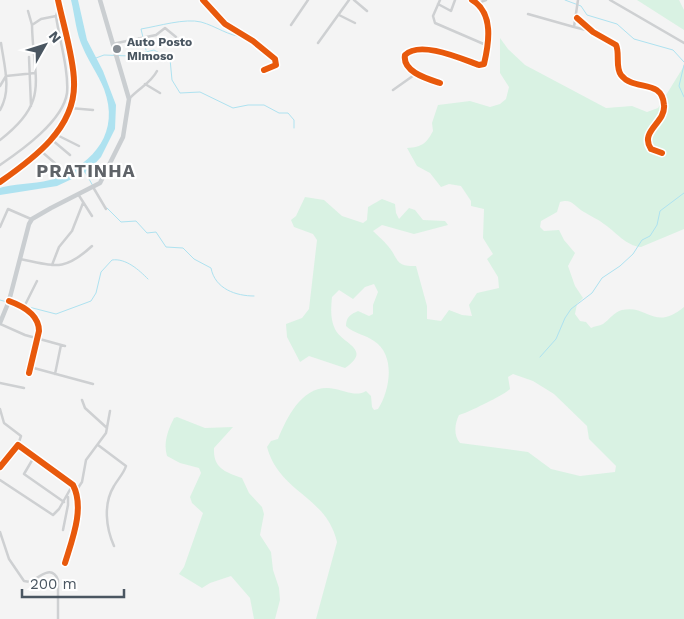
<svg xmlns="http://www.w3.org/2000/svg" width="684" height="619" font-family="'Work Sans',sans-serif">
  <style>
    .green { fill: #d9f2e3; fill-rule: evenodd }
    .water { fill: #aee2f0 }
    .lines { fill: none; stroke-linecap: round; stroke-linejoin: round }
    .stream { stroke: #aee2f0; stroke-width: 1 }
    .minor { stroke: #ced0d2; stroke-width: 2.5 }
    .primary { stroke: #caced1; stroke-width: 4.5 }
    .cycleway-casing { stroke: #fff; stroke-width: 9 }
    .cycleway { stroke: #e8590c; stroke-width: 6 }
    .poi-dot { fill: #868d94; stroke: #fff; stroke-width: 2 }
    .labels { text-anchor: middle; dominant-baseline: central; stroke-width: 4.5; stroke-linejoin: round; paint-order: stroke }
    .poi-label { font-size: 12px; font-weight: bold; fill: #4a5661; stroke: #fff; text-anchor: start }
    .district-label { font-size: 18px; font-weight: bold; letter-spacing: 1px; fill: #5f6368; stroke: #fff }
  </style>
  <rect width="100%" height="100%" fill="#f4f4f4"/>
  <!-- green -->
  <path class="green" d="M637 0H679L684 10V30Z
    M500 38 508 49 525 65 606 108 632 106 647 112 658 108 684 66V229L641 247C626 246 616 232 604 224 598 219 590 216 584 212 574 206 572 198 560 202L557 212 541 221 540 227 544 231 559 230 564 240 575 253 568 266 575 286 583 298 577 304 575 314 580 321 586 322 591 328C595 326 599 326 603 324 609 320 614 312 622 310 648 304 654 332 684 307V619H316L337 542C326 495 280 494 267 447L271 441 278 439C288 415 304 382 335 389 345 391 357 397 366 391L371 396 372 407 374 410 378 409C390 391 396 355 374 341 366 335 353 333 346 326 346 317 351 314 358 311L369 316 373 314V305L378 292 374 284 365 287 353 299 339 290 332 297C331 307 330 319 335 329 342 344 373 349 345 368L309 356 300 362 287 337 286 324 302 318 309 309 317 240 313 234 294 227 291 220 296 216 305 197 324 200 342 216 363 223 367 220 368 207 382 199 395 204 396 213 399 219 409 208 415 210 423 220 445 221 448 225 414 234 382 225 373 231C378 236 384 241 388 246 399 259 395 267 416 266L427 306V319L441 321 449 310 462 315 472 316 469 305 477 293 499 288 498 277 487 259 493 254 483 238 484 209 471 206V201L461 186 449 184 441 187 430 173 417 166 407 148C422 147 426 144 433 131L432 123 438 105 470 101 490 107 500 104 506 99 509 87 500 73ZM513 374 533 381 554 394 587 426 589 439 616 466 615 472 580 476 551 469 528 452 460 443C453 435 455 423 459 415 465 414 506 394 510 389L508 377Z
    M177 417 205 428 233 427 214 448C213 469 226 472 242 478L249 493 262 507 264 514 260 535 271 552 273 570 279 588 280 600 275 619H254L250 598 231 576 210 583 202 588 179 574 184 567 203 513 192 503 190 497 201 473 199 468 180 463 167 456C163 443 168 430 174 418Z"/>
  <!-- water -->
  <path class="water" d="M71 0H78L87 40 103 71 116 105 115 129 101 157 89 170 74 178 57 186 0 195V188L3 187C20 183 40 184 56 178 95 162 120 132 104 89 98 74 89 62 83 48 76 33 75 16 71 0Z"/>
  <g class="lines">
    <!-- stream -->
    <path class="stream" d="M565 0 581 6 587 15 617 24 634 39 673 50 684 62
      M146 50 141 29C159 26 185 18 201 22 216 26 228 36 244 37
      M96 58 104 55 130 56 154 50 170 59 172 80 180 93 200 92 233 108 248 105H264L279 113H288L294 120V128
      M684 65 679 86 684 97
      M85 172 93 186
      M107 208 121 222 136 221 147 233 156 232 166 247 183 248 194 259 211 268C215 289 236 296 254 296
      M0 300 7 302
      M21 305 56 314 91 301 96 293 101 272 112 260C126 258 139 270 148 279
      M540 357 556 339 565 318 571 309 592 293 602 278 620 266 633 254 642 240 650 236 657 225 660 211 684 193"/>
    <!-- minor -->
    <path class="minor" d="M203 0 225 24 253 41 275 59 276 65 264 70
      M354 0 367 11
      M440 0 433 16 435 23 486 45
      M610 0 684 43
      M478 3 486 0
      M438 4 451 11 455 0
      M28 11 32 25
      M528 14 574 27 578 0
      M339 15 355 23
      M577 18 593 32 616 45C620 53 615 67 621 75 634 92 662 78 664 105 666 123 639 131 651 149L662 153
      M291 25 308 0
      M574 27 590 31
      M318 43 349 0
      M112 44 156 35 165 28 176 37
      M29 57 31 106
      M440 83C428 79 402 72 405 55 420 40 462 59 479 65L484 64C489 43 494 13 472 0
      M145 84 160 93
      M0 86 6 76 35 73
      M393 90 417 73
      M130 98C139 88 151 83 157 71
      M70 108 93 110
      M0 110C12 90 4 65 1 43
      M55 134 79 146
      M51 139 70 155
      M0 140C51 101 33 80 32 25L41 19 56 16
      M41 151 57 165
      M0 165C22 150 63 121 67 93 69 71 59 38 56 16L59 7
      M0 182C33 159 76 128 74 82 74 59 63 24 58 0
      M93 187 106 209
      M78 194 92 216
      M0 227 8 209 31 219
      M20 259C55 266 64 272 92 246
      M52 265 59 247 72 231 83 203
      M9 301C23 306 39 315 39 331L29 373
      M24 307 37 281
      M0 324 25 335 65 346
      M30 367 93 384
      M55 374 61 345
      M0 383 24 388
      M82 400 85 408 107 428
      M0 409 4 423 21 436 18 445
      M98 445 126 466C124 473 118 479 114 486 103 504 106 528 114 546
      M34 457 24 474 64 502
      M0 467 18 445 73 485C85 508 72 540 65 563
      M0 480 53 515 59 509 72 486
      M76 491 82 482 86 460 106 433 110 411
      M63 530 68 505V497
      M0 532 9 559 24 581 30 582C39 577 52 564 58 580V619"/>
    <!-- primary -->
    <path class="primary" d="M0 323 9 301 29 224 32 219 51 208 100 183 123 137 129 99 100 0"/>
    <defs>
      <path id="cycleway" d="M203 0 225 24 253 41 275 59 276 65 264 70
        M577 18 593 32 616 45C620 53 615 67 621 75 634 92 662 78 664 105 666 123 639 131 651 149L662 153
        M440 83C428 79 402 72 405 55 420 40 462 59 479 65L484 64C489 43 494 13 472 0
        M0 182C33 159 76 128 74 82 74 59 63 24 58 0
        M9 301C23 306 39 315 39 331L29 373
        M0 467 18 445 73 485C85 508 72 540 65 563"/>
    </defs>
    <!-- cycleway casing -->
    <use href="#cycleway" class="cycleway-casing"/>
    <!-- cycleway -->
    <use href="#cycleway" class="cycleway"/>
  </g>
  <!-- markers -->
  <circle class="poi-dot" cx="117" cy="49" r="5"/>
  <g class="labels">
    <!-- poi labels -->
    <g class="poi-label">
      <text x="127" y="42">Auto Posto<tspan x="127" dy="14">Mimoso</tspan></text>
    </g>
    <!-- district labels -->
    <g class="district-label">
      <text x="86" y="170">PRATINHA</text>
    </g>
  </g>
  <!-- north arrow -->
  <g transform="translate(45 45) rotate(51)" stroke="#ffffff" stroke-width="4" paint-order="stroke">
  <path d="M0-4L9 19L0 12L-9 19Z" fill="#4a5661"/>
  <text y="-8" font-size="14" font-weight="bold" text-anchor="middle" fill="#4a5661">N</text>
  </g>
  <!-- scale -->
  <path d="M22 589v8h102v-8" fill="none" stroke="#4a5661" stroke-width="2.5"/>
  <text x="30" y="589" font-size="15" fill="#4a5661" stroke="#ffffff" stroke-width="4" paint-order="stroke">200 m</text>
</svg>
